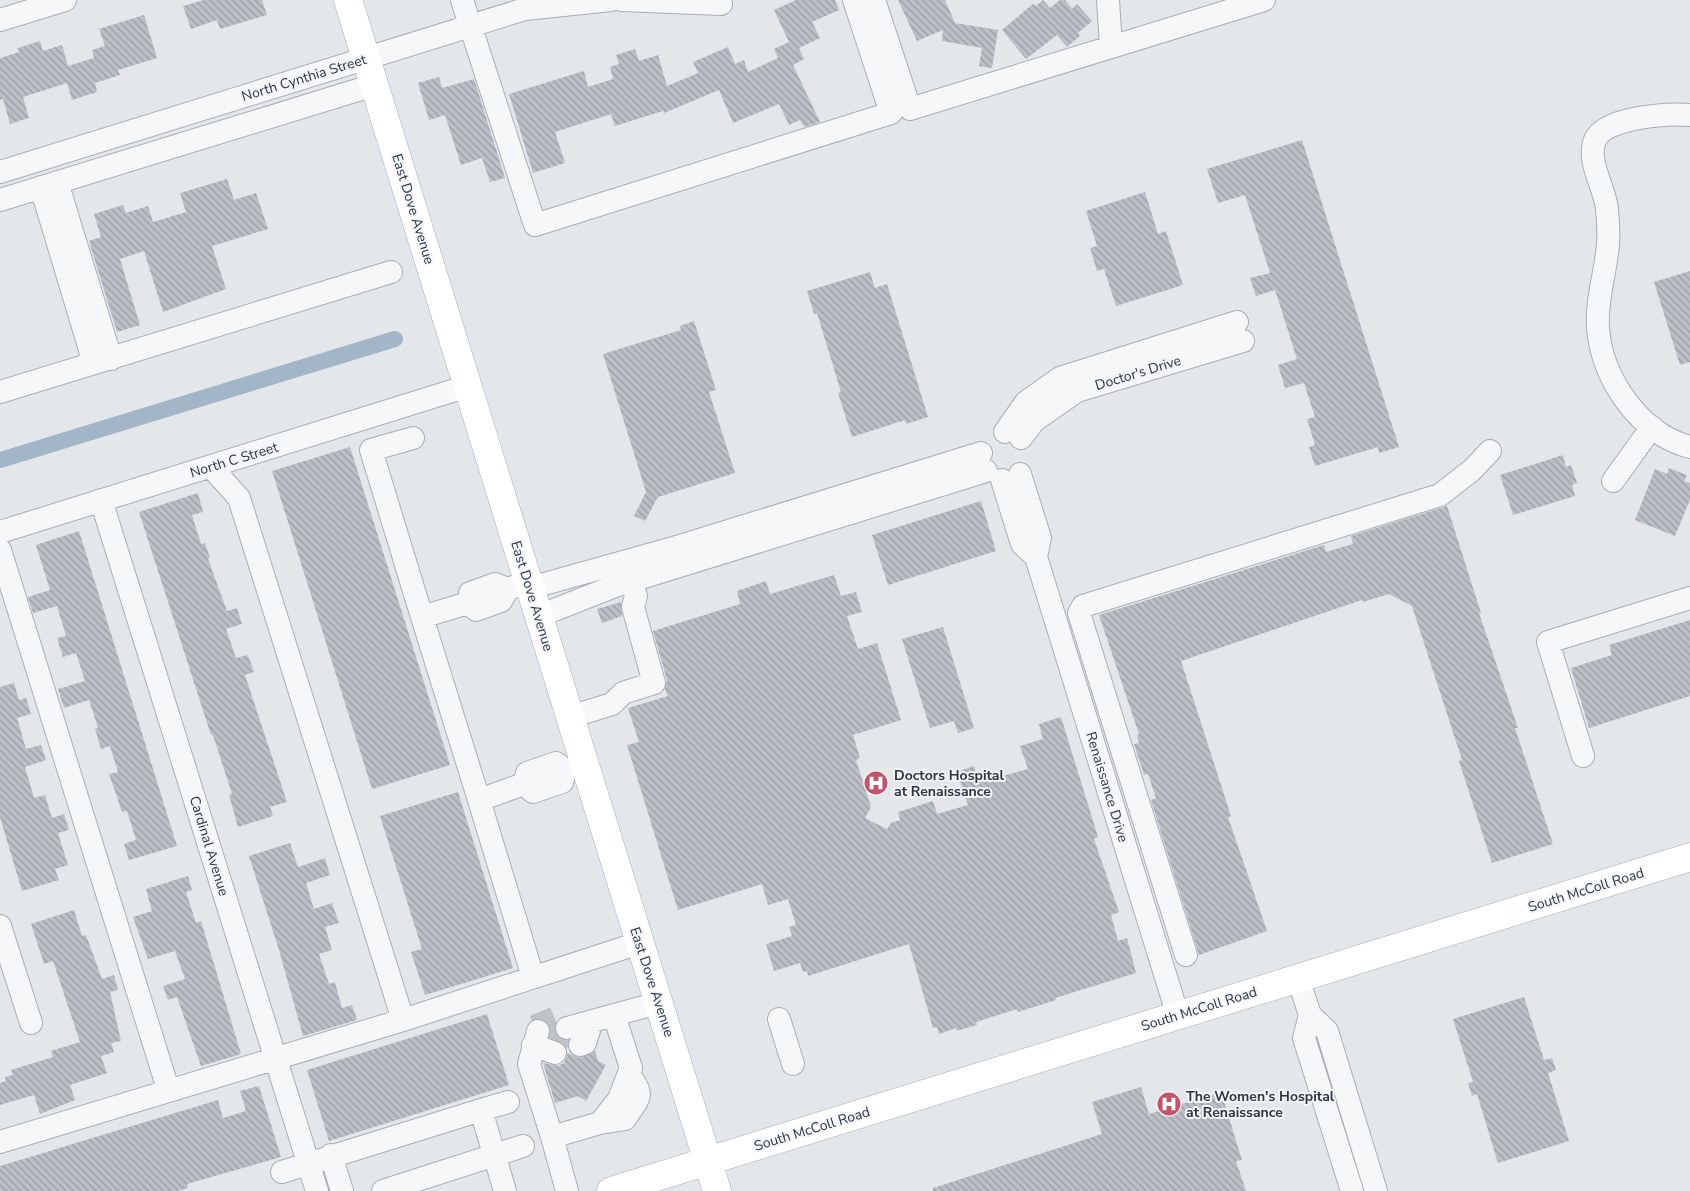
<svg xmlns="http://www.w3.org/2000/svg" width="1690" height="1191" font-family="'Nunito Sans',sans-serif">
  <style>
    .lines { fill: none; stroke-linecap: round; stroke-linejoin: round }
    .canal { stroke: #a2b6c7; stroke-width: 16 }
    .building { fill: url(#building-back-hatch) }
    .minor-tunnel { stroke: #bfc3c8; stroke-width: 22; stroke-dasharray: 22 11; stroke-linecap: butt }
    .minor-casing { stroke: #a9aeb4; stroke-width: 24 }
    .major-casing { stroke: #a4acb5; stroke-width: 29 }
    .minor { stroke: #f6f7f9; stroke-width: 22 }
    .major { stroke: #fff; stroke-width: 28 }
    .labels { text-anchor: middle; dominant-baseline: central; stroke-width: 4; stroke-linejoin: round; paint-order: stroke }
    .street-label { font-size: 14px; fill: #2d3541; stroke: #f3f5f8 }
    .poi-label { font-size: 14px; font-weight: bold; fill: #2d3541; stroke: #f3f5f8; text-anchor: start }
  </style>
  <defs>
    <pattern id="building-back-hatch" width="6" height="6" patternUnits="userSpaceOnUse" patternTransform="scale(1.25)"><rect width="6" height="6" fill="#bbc0c7"/><path d="M-1 5l2 2M0 0l6 6M5-1l2 2" fill="none" stroke="#989da3"/></pattern>
  </defs>
  <rect width="100%" height="100%" fill="#e3e7ea"/>
  <g class="lines">
    <!-- canal -->
    <path class="canal" d="M0 460 395 339"/>
  </g>
  <!-- building -->
  <path class="building" d="M204 0H262L267 15 220 29 217 20 191 29 183 6Z
    M796 0H835L839 10 812 22 820 38 799 48 804 59 793 65 820 122 804 127 800 120 789 125 779 104 733 123 719 90 664 113 663 111 615 126 611 114 555 132 565 163 533 173 509 94 584 71 588 87 613 79 610 67 619 64 616 55 635 49 639 61 658 55 667 86 698 73 693 62 728 47 735 64 744 60 748 72 778 58 774 49 789 42 774 10Z
    M898 0H945L955 23 998 30 992 68 979 66 982 48 942 41 943 30 917 41Z
    M1043 0 1050 8 1060 0H1065L1072 9 1077 4 1092 21 1078 33 1080 36 1067 47 1057 35 1026 59 1002 30 1033 4 1036 6Z
    M144 15 157 58 118 70 120 75 95 83 97 92 72 100 67 83 23 97 29 118 10 124 3 99 0 100V58L19 52 18 48 40 41 43 51 62 45 68 66 94 58 92 50 105 46 99 29Z
    M439 77 442 88 474 79 505 178 490 182 482 158 461 165 445 115 429 120 418 83Z
    M1302 140 1399 447 1379 453 1378 447 1315 466 1309 447 1315 445 1307 419 1315 417 1304 383 1285 388 1278 365 1297 359 1275 290 1256 296 1250 278 1270 273 1245 195 1218 203 1207 169Z
    M227 179 234 200 256 193 268 229 212 246 226 289 163 312 144 251 120 259 140 325 117 332 89 241 101 237 94 214 123 205 126 213 148 206 153 222 186 212 180 193Z
    M1145 192 1158 234 1166 231 1183 285 1116 306 1104 269 1097 271 1090 248 1097 246 1086 211Z
    M1690 271V362L1680 365 1654 282Z
    M870 272 875 288 887 284 928 417 906 424 905 420 852 437 838 393 841 392 817 313 814 314 807 291Z
    M694 321 716 390 709 392 735 473 658 497 645 521 634 516 646 492 603 354 681 330 680 326Z
    M350 447 450 765 372 789 272 471Z
    M1563 455 1566 467 1571 465 1577 483 1572 485 1575 496 1513 515 1500 475Z
    M1669 468 1687 475 1684 481 1690 483V500L1675 536 1635 520 1655 469 1667 474Z
    M198 493 203 512 192 515 201 544 205 543 210 558 208 559 227 611 237 608 242 624 226 629 236 658 248 655 254 672 245 675 287 802 270 807 273 816 238 827 229 795 232 794 213 735H211L139 512Z
    M981 501 996 551 888 585 872 535Z
    M1447 506 1481 613H1479L1518 728H1515L1553 844 1492 863 1459 761 1462 760 1412 606 1389 594 1363 602 1362 600 1181 661 1231 816 1228 817 1267 931 1199 955 1151 800 1156 798 1148 774 1144 775 1134 744 1139 743 1137 735 1139 734 1099 615 1324 545 1326 552 1353 544 1351 536Z
    M79 531 177 846 129 860 124 844 136 840 127 811 122 812 109 774 118 772 110 746 101 749 95 729 98 728 89 700 64 708 58 689 85 681 76 653 63 657 57 638 66 636 57 606 33 613 28 597 50 590 36 545Z
    M834 575 841 596 856 592 862 612 847 616 858 649 877 643 901 720 853 735 860 758 856 760 871 807 865 818 887 829 891 823 900 820 898 812 933 801 937 814 968 805 957 772 974 766 979 782 1028 769 1020 746 1043 739 1039 724 1061 717 1098 837 1094 839 1119 912 1111 915 1118 941 1127 938 1136 973 1055 998 1056 1000 1018 1012 1017 1009 976 1022 977 1025 957 1031 956 1028 939 1034 937 1027 933 1028 909 944 808 976 807 971 803 972 800 963 774 971 766 944 792 936 789 927 796 925 788 899 768 905 762 884 678 910 627 745 639 742 628 708 668 696 665 689 667 680 653 631 740 604 737 591 766 581 770 594Z
    M621 602 622 616 602 623 597 609Z
    M1690 620V696L1589 728 1571 668 1612 655 1609 645Z
    M943 627 974 728 958 733 954 721 930 728 902 639Z
    M14 683 19 700 26 698 31 714 17 718 26 749 41 745 46 760 25 767 34 798 45 795 52 818 64 814 69 830 58 833 68 865 55 869 59 880 22 891 0 817V687Z
    M458 792 513 968 425 995 411 952 422 949 380 816Z
    M290 843 298 867 325 858 330 875 306 883 314 909 332 903 339 923 325 927 332 950 319 954 329 984 335 982 342 1008 352 1005 357 1020 303 1036 279 950 249 856Z
    M188 876 192 890 186 892 196 923 201 921 241 1054 201 1066 177 997 168 1000 163 986 185 979 175 951 148 959 133 917 152 911 146 889Z
    M74 910 82 936 86 935 102 979 114 975 118 990 110 992 121 1041 111 1043 114 1052 101 1056 107 1073 70 1085 75 1100 40 1114 34 1095 0 1105V1083L6 1081 5 1077 13 1075 11 1070 53 1057 51 1051 80 1042 53 961 44 964 31 924Z
    M1524 997 1544 1060 1552 1058 1556 1070 1548 1073 1569 1141 1498 1163 1477 1094 1472 1096 1468 1083 1473 1082 1453 1019Z
    M487 1014 509 1085 329 1141 307 1070Z
    M595 1051 598 1061 606 1065 586 1101 578 1096 555 1103 543 1063 558 1066 564 1063 568 1053 579 1058Z
    M259 1086 281 1157 187 1184 188 1188 178 1191H0V1166L218 1100 223 1118 246 1111 240 1091Z
    M1141 1087 1149 1114 1221 1092 1242 1160 1236 1161 1246 1191H933V1188L1102 1134 1092 1102Z"/>
  <g class="lines">
    <!-- minor-tunnel -->
    <path class="minor-tunnel" d="M534 1026 559 1016
      M548 1043 572 1034"/>
    <defs>
      <path id="minor" d="M462 0 535 225 891 113 854 0
        M622 0 721 4
        M874 0 910 109 1264 0
        M1108 0 1111 47
        M0 20 65 0
        M1690 115C1668 113 1605 117 1595 140 1586 162 1606 189 1607 210 1608 221 1609 233 1608 244 1606 272 1596 299 1598 327 1601 378 1640 434 1690 447
        M0 172 525 9 611 0
        M57 182 111 359
        M41 187 94 363
        M0 200 374 85
        M0 392 391 272
        M1005 432 1026 402 1060 378 1237 322
        M413 438 371 450 422 617 468 603
        M1021 438 1034 421 1077 391 1243 341
        M211 467 239 498 403 1020
        M1002 480 1022 544 1036 557 1040 538 1020 474
        M1613 481 1652 427
        M101 500 317 1191
        M0 532 468 386
        M0 550 168 1089
        M1036 557 1178 1016
        M530 588 680 546 981 453
        M468 603 470 593 495 584 508 589 528 582
        M468 603 476 610 501 601 508 589
        M539 616 615 586 986 471
        M422 617 479 800 524 784
        M570 717 612 704 623 693 654 683 633 607 636 596 627 567
        M1583 756 1548 642 1690 598
        M524 784 533 792 562 782 565 770
        M524 784 527 773 556 763 565 770
        M479 800 533 977
        M0 926 31 1023
        M1186 955 1079 613 1083 606 1440 495 1472 470 1490 451
        M1298 978 1310 1015
        M779 1019 793 1064
        M567 1028 614 1015
        M538 1031 529 1064 552 1137
        M533 1045 555 1053
        M580 1045 585 1043 592 1021
        M481 1110 508 1102
        M600 1123 625 1119C638 1098 646 1097 630 1076
        M0 1142 403 1020 639 943
        M331 1155 342 1191
        M282 1172 481 1110 505 1191
        M383 1191 523 1146
        M567 1191 552 1137 600 1123 619 1099 631 1068 614 1015 658 1003
        M1352 1191 1304 1038 1310 1015 1327 1031 1376 1191"/>
      <path id="major" d="M348 0 717 1191
        M611 1191 1690 857"/>
    </defs>
    <!-- minor casing -->
    <use href="#minor" class="minor-casing"/>
    <!-- major casing -->
    <use href="#major" class="major-casing"/>
    <!-- minor -->
    <use href="#minor" class="minor"/>
    <!-- major -->
    <use href="#major" class="major"/>
  </g>
  <!-- icons -->
  <defs>
    <symbol id="hospital-disc" viewBox="-11 -11 22 22"><circle r="9.5" fill="#c3546c" stroke="#f3f5f8"/><path d="M-5-5h3v3.5h4V-5h3V5h-3V1.5h-4V5h-3Z" fill="#fff"/></symbol>
  </defs>
  <g fill-rule="evenodd">
    <use href="#hospital-disc" x="862" y="769" width="28" height="28"/>
    <use href="#hospital-disc" x="1155" y="1090" width="28" height="28"/>
  </g>
  <g class="labels">
    <!-- street labels -->
    <g class="street-label">
      <text transform="translate(304 78) rotate(-17)">North Cynthia Street</text>
      <text transform="translate(413 209) rotate(73)">East Dove Avenue</text>
      <text transform="translate(1138 373) rotate(-17)">Doctor's Drive</text>
      <text transform="translate(234 460) rotate(-17)">North C Street</text>
      <text transform="translate(532 596) rotate(73)">East Dove Avenue</text>
      <text transform="translate(1107 787) rotate(73)">Renaissance Drive</text>
      <text transform="translate(209 846) rotate(73)">Cardinal Avenue</text>
      <text transform="translate(1586 890) rotate(-17)">South McColl Road</text>
      <text transform="translate(652 982) rotate(72)">East Dove Avenue</text>
      <text transform="translate(1199 1009) rotate(-17)">South McColl Road</text>
      <text transform="translate(812 1129) rotate(-17)">South McColl Road</text>
    </g>
    <!-- poi labels -->
    <g class="poi-label">
      <text x="894" y="775">Doctors Hospital<tspan x="894" dy="16">at Renaissance</tspan></text>
      <text x="1186" y="1096">The Women's Hospital<tspan x="1186" dy="16">at Renaissance</tspan></text>
    </g>
  </g>
</svg>
